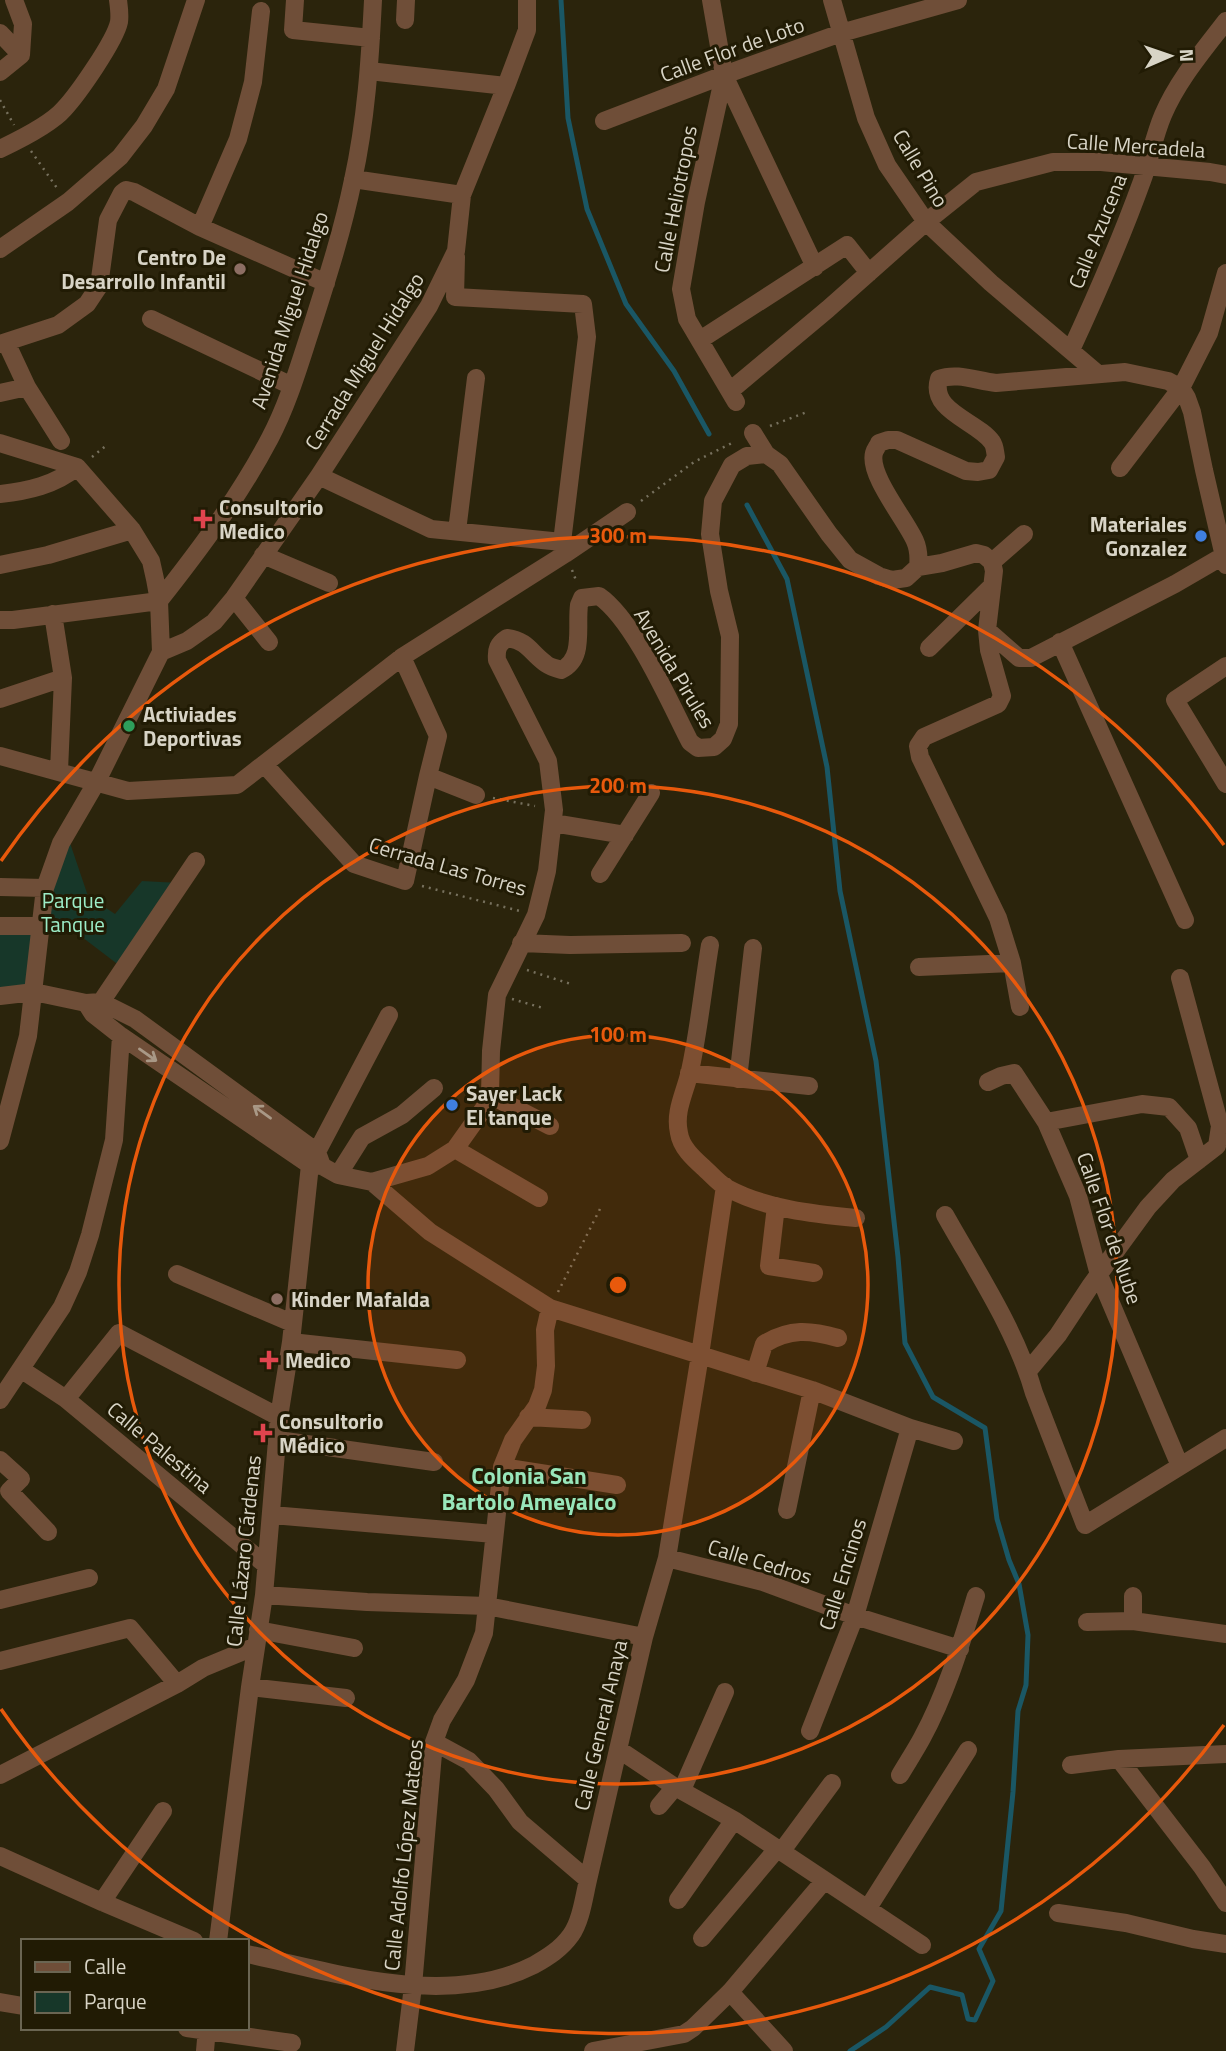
<svg xmlns="http://www.w3.org/2000/svg" width="1226" height="2051" font-family="'Titillium Web',sans-serif">
  <style>
    .green { fill: #173729 }
    .lines { fill: none; stroke-linecap: round; stroke-linejoin: round }
    .stream { stroke: #1a5765; stroke-width: 5 }
    .path { stroke: #77715e; stroke-width: 2.5; stroke-dasharray: 2 5; stroke-linecap: butt }
    .minor { stroke: #6f4e38; stroke-width: 18 }
    .oneway { stroke: #a99886 }
    .ring { fill: none; stroke: #e8590c; stroke-width: 3.5 }
    .education-dot { fill: #8d6e63; stroke: #211b04; stroke-width: 2.5 }
    .health-dot { fill: #e0444e; stroke: #211b04; stroke-width: 2.5 }
    .shop-dot { fill: #3f7fe0; stroke: #211b04; stroke-width: 2.5 }
    .leisure-dot { fill: #2e9e5b; stroke: #211b04; stroke-width: 2.5 }
    .labels { text-anchor: middle; dominant-baseline: central; stroke-width: 6; stroke-linejoin: round; paint-order: stroke }
    .street-label { font-size: 21px; fill: #d8d4c6; stroke: #211b04 }
    .poi-label { font-size: 21px; font-weight: bold; fill: #d8d4c6; stroke: #211b04; text-anchor: start }
    .park-label { font-size: 21px; fill: #9cecc7; stroke: #211b04 }
    .neighbourhood-label { font-size: 23px; font-weight: bold; fill: #98e6ba; stroke: #211b04 }
    .centre { fill: #e8590c; stroke: #211b04; stroke-width: 3.5 }
    .ring-label { font-size: 21px; text-anchor: middle; font-weight: bold; fill: #e8590c; stroke: #211b04; stroke-width: 6; stroke-linejoin: round; paint-order: stroke }
  </style>
  <rect width="100%" height="100%" fill="#2b240c"/>
  <!-- green -->
  <path class="green" d="M70 843 88 896 115 914 142 881 180 883 120 966 78 934 47 933 51 892Z
    M0 932 34 933 28 988 0 991Z"/>
  <g class="lines">
    <!-- stream -->
    <path class="stream" d="M561 0 568 118 587 209 626 304 674 371 709 434
      M747 505 787 579 827 767 840 891 876 1061 898 1257 905 1343 933 1397 985 1428 997 1519 1009 1560 1019 1584 1028 1635 1026 1685 1018 1711 1013 1792 1001 1911 979 1949 993 1981 975 2020 968 2019 962 1995 930 1987 886 2027 850 2051"/>
    <!-- path -->
    <path class="path" d="M0 100 14 125
      M31 151 57 188
      M770 426 807 412
      M92 457 108 444
      M641 501 694 462 732 443
      M572 570 577 583
      M493 798 535 806
      M422 886 520 911
      M527 970 571 984
      M512 999 543 1008
      M558 1292 601 1207"/>
    <!-- minor -->
    <path class="minor" d="M295 0 293 30 371 38
      M711 0 724 75 815 267
      M832 0 866 118 887 165 926 222 991 283 1097 373
      M405 20 406 0
      M0 33 21 55
      M369 71 506 86
      M0 72 21 55 23 24 14 0
      M724 75 696 202 681 289 687 319 736 402
      M604 121 724 75 841 33 958 0
      M0 149C19 140 51 124 64 109 78 94 115 41 119 22 120 15 119 7 118 0
      M353 179 462 195
      M200 227 238 139 253 82 261 11
      M0 249 68 202 120 157 144 126 166 89 196 0
      M456 257 455 297 583 304 587 337 562 542 565 554
      M151 319 292 386
      M700 340 847 245 869 273
      M6 342 27 387 61 441
      M0 344 58 325 87 304 99 286 108 220 122 193 126 190 134 192 200 227 326 283
      M1071 350C1097 294 1121 239 1142 181 1150 159 1154 136 1163 115 1178 80 1203 51 1226 21
      M730 391 828 309 926 222 976 182 1053 162H1101L1210 172 1226 175
      M0 393 27 387
      M753 433 766 454
      M0 443 77 467 132 530 151 561 155 579 159 601 161 652 96 783 61 843 45 888 28 1036 0 1141
      M1120 468 1181 388 1209 333 1226 273
      M319 476 431 529 562 542
      M0 494C28 491 55 485 77 467
      M457 531 476 378
      M263 555 329 583
      M992 562 994 571 987 630 989 650 1002 696 998 704 924 737 918 746 920 757 998 918 1012 963 1020 1007
      M992 562 1024 534
      M0 565 48 555 132 530
      M918 567 942 563 976 553 984 555 992 562
      M234 598 269 642
      M159 601C200 549 239 497 270 438 289 402 300 362 313 323 328 276 343 229 353 180 366 121 370 60 373 0
      M53 614 63 678 59 771
      M0 620H13L159 601
      M987 630 1019 658H1031L1175 584 1223 556
      M1060 642 1185 920
      M929 648 991 587
      M161 652 187 641 214 622 234 598 319 476 429 306 456 251 462 195 506 86 527 30V0
      M1226 666 1175 700 1226 784
      M0 699 63 678
      M0 756 128 791 237 785 402 657 565 554 627 512
      M264 764 354 864 405 881 428 776 438 736 402 657
      M428 776 476 795
      M553 823 625 835
      M600 874 651 793
      M0 887 45 888
      M0 926H39
      M521 943 570 945 682 943
      M710 945C703 987 699 1030 690 1071 685 1093 674 1111 679 1133 681 1147 693 1158 703 1167 711 1174 718 1183 727 1188 766 1209 813 1214 856 1218
      M919 967 1012 963
      M1180 978 1223 1137
      M0 996 34 992 86 1003 101 1002 135 1019 317 1152 321 1163
      M101 1002 196 861
      M86 1003 93 1014 121 1036 310 1165 322 1166 338 1175 372 1182 428 1166 455 1149 487 1104 490 1095 491 1051 497 995 536 915 547 871 554 810 548 761 497 660C496 649 498 644 507 638 528 641 530 652 545 663 549 667 556 668 561 670 585 659 576 628 579 605L582 598 599 596C634 620 670 703 690 742L698 748 714 747 723 739 729 724 730 636 719 591 710 534 713 501 732 465 747 456 766 454 780 464 829 534 850 560 879 576 892 580 906 578 918 567C919 558 919 550 915 541 906 520 868 475 874 453 875 449 878 446 879 443L888 440H897L966 471 978 472 989 470 996 457C995 452 995 446 992 442 977 421 929 411 939 379 957 372 977 381 996 383L1125 372 1168 381 1181 388 1187 398 1192 412 1204 470 1226 565
      M689 1073 809 1086
      M738 1079 753 948
      M988 1082 1001 1076 1014 1073 1046 1122 1078 1196 1099 1275 1180 1466
      M490 1095 550 1126
      M1046 1122 1142 1104 1169 1107 1188 1128 1199 1160
      M455 1149 539 1198
      M338 1175 362 1137 402 1115 434 1088
      M372 1182 430 1232 550 1308 812 1390 910 1428 954 1441
      M776 1206 769 1266 814 1273
      M945 1215C977 1272 1016 1330 1034 1393L1085 1525 1226 1438
      M177 1274 292 1323
      M291 1342 457 1360
      M22 1370 66 1399 266 1565
      M1028 1371 1058 1335 1091 1285 1148 1207 1173 1180 1217 1146 1220 1126 1226 1123
      M755 1373 764 1344C790 1328 810 1330 838 1338
      M66 1399 119 1333 279 1417
      M0 1400 62 1307 78 1272 90 1235 114 1140 121 1036
      M528 1417 582 1420
      M278 1440 434 1462
      M0 1460 21 1479 9 1491 48 1532
      M502 1467 617 1485
      M787 1510 812 1390
      M272 1515 494 1534
      M667 1558 763 1582 855 1616 960 1649
      M264 1595 367 1602 487 1606 644 1637
      M1133 1596V1621
      M0 1600 89 1578
      M1087 1622 1133 1621 1226 1634
      M258 1630 354 1648
      M0 1661 130 1628 177 1684
      M250 1687 346 1698
      M810 1731 855 1616 910 1428
      M434 1742 469 1761 496 1789 520 1822 588 1880
      M618 1749 675 1787 734 1820 922 1945
      M1119 1759 1202 1867 1226 1903
      M1071 1765 1119 1759 1226 1754
      M0 1775 177 1684 203 1668 256 1646
      M900 1775C907 1763 915 1751 922 1738 946 1694 961 1644 976 1596
      M682 1790 725 1692
      M659 1806 675 1787
      M781 1852 832 1783
      M0 1856 102 1902 194 1941
      M678 1900 734 1820
      M102 1902 163 1811
      M868 1908 968 1750
      M1058 1913 1126 1923 1193 1939 1226 1944
      M702 1938 777 1849
      M218 1941 250 1687 264 1595 279 1417 291 1342 310 1165 389 1015
      M247 1954C337 1973 447 2009 534 1965 548 1957 561 1949 571 1935 581 1921 584 1897 588 1880L644 1637 667 1558 700 1355 725 1186
      M730 1992 784 2051
      M0 2002 23 2006
      M187 2028 292 2043
      M205 2051 207 2028
      M405 2051 413 1986 434 1742 442 1720 466 1680 484 1633 502 1467 513 1440 537 1406 543 1390 546 1366 545 1330 550 1308
      M593 2051 684 2034 693 2028 730 1992 824 1881"/>
  </g>
  <!-- one-way arrows -->
  <defs><path id="oneway-shaft" d="M-6 0H5M1.5-3L5.5 0L1.5 3" fill="none" stroke-width="1.6" stroke-linecap="round" stroke-linejoin="round" transform="scale(1.75)"/></defs>
  <g class="oneway">
    <use href="#oneway-shaft" transform="translate(148 1055) rotate(35)"/>
    <use href="#oneway-shaft" transform="translate(262 1112) rotate(-144)"/>
  </g>
  <!-- distance rings -->
  <circle cx="618" cy="1285" r="250" fill="#e8590c" fill-opacity=".12"/>
  <g class="ring">
    <circle cx="618" cy="1285" r="250"/>
    <circle cx="618" cy="1285" r="499"/>
    <path d="M1224 1725A749 749 0 0 1 1 1709M1 861A749 749 0 0 1 1224 845"/>
  </g>
  <!-- markers -->
  <g class="education-dot">
    <circle cx="240" cy="269" r="7"/>
    <circle cx="277" cy="1299" r="7"/>
  </g>
  <g class="health-dot">
    <path d="M199.5 508.5h7v7h7v7h-7v7h-7v-7h-7v-7h7z"/>
    <path d="M265.5 1349.5h7v7h7v7h-7v7h-7v-7h-7v-7h7z"/>
    <path d="M259.5 1422.5h7v7h7v7h-7v7h-7v-7h-7v-7h7z"/>
  </g>
  <g class="shop-dot">
    <circle cx="1201" cy="536" r="7"/>
    <circle cx="452" cy="1105" r="7"/>
  </g>
  <circle class="leisure-dot" cx="129" cy="726" r="7"/>
  <g class="labels">
    <!-- street labels -->
    <g class="street-label">
      <text transform="translate(732 49) rotate(-20)">Calle Flor de Loto</text>
      <text transform="translate(1136 145) rotate(4)">Calle Mercadela</text>
      <text transform="translate(921 168) rotate(59)">Calle Pino</text>
      <text transform="translate(675 199) rotate(-79)">Calle Heliotropos</text>
      <text transform="translate(1097 231) rotate(-68)">Calle Azucena</text>
      <text transform="translate(289 310) rotate(-72)">Avenida Miguel Hidalgo</text>
      <text transform="translate(364 361) rotate(-58)">Cerrada Miguel Hidalgo</text>
      <text transform="translate(675 668) rotate(59)">Avenida Pirules</text>
      <text transform="translate(448 866) rotate(16)">Cerrada Las Torres</text>
      <text transform="translate(1110 1228) rotate(71)">Calle Flor de Nube</text>
      <text transform="translate(160 1447) rotate(40)">Calle Palestina</text>
      <text transform="translate(243 1551) rotate(-84)">Calle Lázaro Cárdenas</text>
      <text transform="translate(760 1561) rotate(17)">Calle Cedros</text>
      <text transform="translate(842 1574) rotate(-73)">Calle Encinos</text>
      <text transform="translate(600 1725) rotate(-77)">Calle General Anaya</text>
      <text transform="translate(403 1855) rotate(-84)">Calle Adolfo López Mateos</text>
    </g>
    <!-- poi labels -->
    <g class="poi-label">
      <text x="226" y="257" text-anchor="end">Centro De<tspan x="226" dy="24">Desarrollo Infantil</tspan></text>
      <text x="219" y="507">Consultorio<tspan x="219" dy="24">Medico</tspan></text>
      <text x="1187" y="524" text-anchor="end">Materiales<tspan x="1187" dy="24">Gonzalez</tspan></text>
      <text x="143" y="714">Activiades<tspan x="143" dy="24">Deportivas</tspan></text>
      <text x="466" y="1093">Sayer Lack<tspan x="466" dy="24">El tanque</tspan></text>
      <text x="291" y="1299">Kinder Mafalda</text>
      <text x="285" y="1360">Medico</text>
      <text x="279" y="1421">Consultorio<tspan x="279" dy="24">Médico</tspan></text>
    </g>
    <!-- park labels -->
    <g class="park-label">
      <text x="73" y="900">Parque<tspan x="73" dy="24">Tanque</tspan></text>
    </g>
    <!-- neighbourhood labels -->
    <g class="neighbourhood-label">
      <text x="529" y="1475">Colonia San<tspan x="529" dy="26">Bartolo Ameyalco</tspan></text>
    </g>
  </g>
  <circle cx="618" cy="1285" r="10" class="centre"/>
  <g class="ring-label">
    <text x="618" y="543">300 m</text>
    <text x="618" y="793">200 m</text>
    <text x="618" y="1042">100 m</text>
  </g>
  <!-- legend -->
  <rect x="21" y="1939" width="228" height="91" fill="#211b04" stroke="#6a6552" stroke-width="2"/>
  <rect x="35" y="1962" width="35" height="10" fill="#6f4e38" stroke="#6a6552" stroke-width="2"/>
  <text x="84" y="1974" font-size="21" fill="#d8d4c6">Calle</text>
  <rect x="35" y="1992" width="35" height="21" fill="#173729" stroke="#6a6552" stroke-width="2"/>
  <text x="84" y="2009" font-size="21" fill="#d8d4c6">Parque</text>
  <!-- north arrow -->
  <g transform="translate(1170 56) rotate(88)" stroke="#211b04" stroke-width="5" paint-order="stroke">
  <path d="M0-5L12 26L0 18L-12 26Z" fill="#d8d4c6"/>
  <text y="-10" font-size="19" font-weight="bold" text-anchor="middle" fill="#d8d4c6">N</text>
  </g>
</svg>
